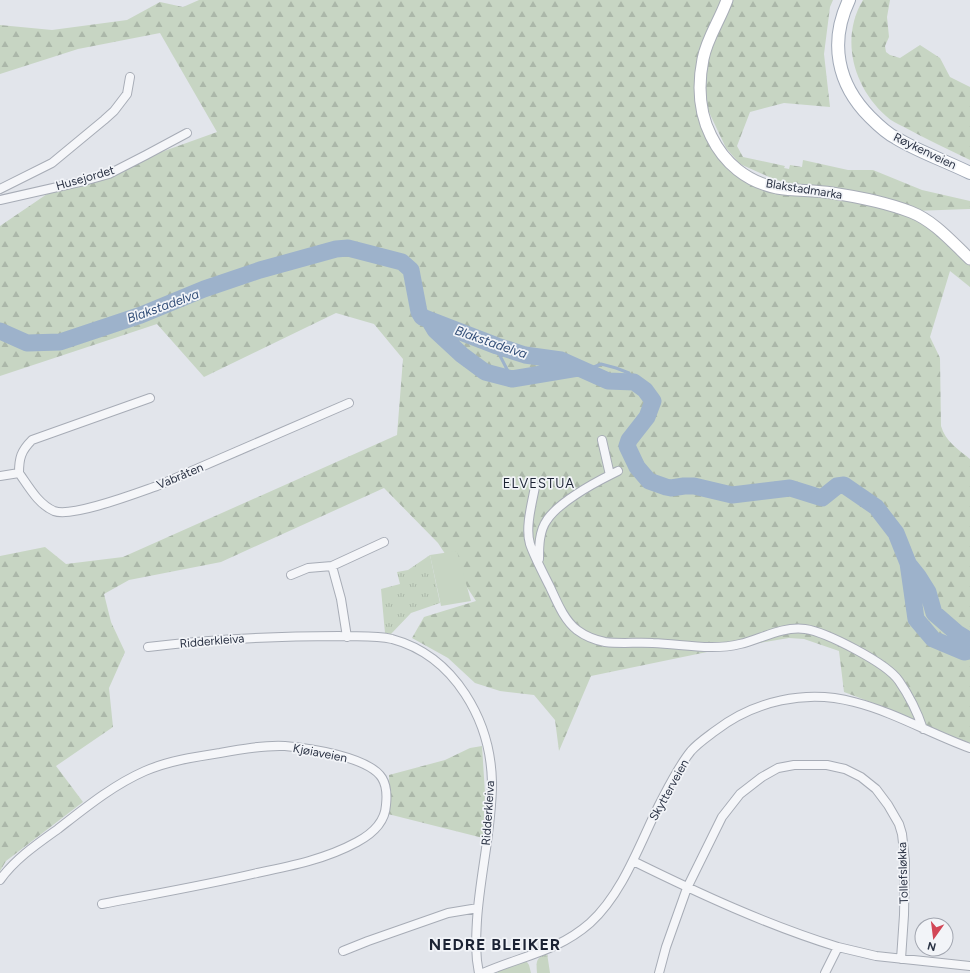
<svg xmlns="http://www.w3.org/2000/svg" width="970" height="973" font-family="Figtree,sans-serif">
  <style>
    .grass { fill: url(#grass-tufts) }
    .forest { fill: url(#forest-firs) }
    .pitch { fill: #c7d5c3 }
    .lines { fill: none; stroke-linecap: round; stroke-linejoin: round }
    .stream { stroke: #9db2cb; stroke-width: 3 }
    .river { stroke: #9db2cb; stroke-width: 17 }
    .street-casing { stroke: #a7acb6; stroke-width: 10 }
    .secondary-casing { stroke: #a7acb6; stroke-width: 13 }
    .primary-casing { stroke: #a1a9b7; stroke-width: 14 }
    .street { stroke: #f5f6f9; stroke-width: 8 }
    .secondary { stroke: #fff; stroke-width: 11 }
    .primary { stroke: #fff; stroke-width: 12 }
    .labels { text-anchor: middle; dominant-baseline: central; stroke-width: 3.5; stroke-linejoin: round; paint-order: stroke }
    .street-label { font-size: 12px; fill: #2a3244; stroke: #f2f4f8 }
    .water-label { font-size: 13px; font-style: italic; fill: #334f79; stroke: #f2f4f8 }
    .neighbourhood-label { font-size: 13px; letter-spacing: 1px; fill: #1c2334; stroke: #f2f4f8 }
    .district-label { font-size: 16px; font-weight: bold; letter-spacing: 1px; fill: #1c2334; stroke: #f2f4f8 }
  </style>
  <defs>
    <pattern id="grass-tufts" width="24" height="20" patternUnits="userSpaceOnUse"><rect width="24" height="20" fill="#c7d5c3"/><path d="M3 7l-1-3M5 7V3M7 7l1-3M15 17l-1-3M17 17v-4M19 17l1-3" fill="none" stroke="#abb7a9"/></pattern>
    <pattern id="forest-firs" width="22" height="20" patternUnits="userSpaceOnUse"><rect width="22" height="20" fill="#c7d5c3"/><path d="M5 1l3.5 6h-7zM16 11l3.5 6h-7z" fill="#abb7a9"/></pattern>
  </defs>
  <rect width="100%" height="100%" fill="#e2e5eb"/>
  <!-- grass -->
  <path class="grass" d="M430 555 440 603 411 613 391 634 385 633 381 589 400 584 397 572 408 570Z
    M547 953 550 973H537C536 961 536 958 547 953Z
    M522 961 527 962 529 965 531 973H497L500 970Z"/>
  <!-- forest -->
  <path class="forest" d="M199 0H724L705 46 704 117 737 167 777 185 830 193 910 216 944 235 970 258V287L950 271 930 337 940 358 941 426C945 441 959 450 970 459V743L940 732 873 703 844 692 839 651 804 639 789 638 707 652 591 676 559 751 555 720 534 695 500 691 475 683 448 658 412 638 424 617 476 601 438 543 384 488 221 562 129 580 104 594 111 622 125 652 109 688 113 727 56 766 83 802 6 861 0 871V556L45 547 66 564 123 557 397 435 403 359 374 324 336 313 204 377 157 324 0 376V226L50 192 217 132 160 33 78 49 0 74V25L52 30 127 20 160 2 183 7Z
    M731 0H833L830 7 824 54 830 107 784 103 750 112 737 146 743 157 785 166 784 168 789 169 790 165 802 167 803 160 848 170H873L922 190 970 201V209L913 211 776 180 740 164 726 148 716 127 708 110 704 89 708 59Z
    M863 0H890L887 17 889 37 885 46 886 52 890 55 900 58 920 45 940 58 950 77 970 87V160C948 149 926 139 904 127 898 124 891 121 886 116 853 87 840 38 863 0Z
    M482 746 485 793 483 838 388 814 390 804 389 775 445 760 470 748Z"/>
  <!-- pitch -->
  <path class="pitch" d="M457 551 471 601 441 606 430 555Z"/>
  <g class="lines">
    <!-- stream -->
    <path class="stream" d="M495 346 512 379
      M587 370 601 364 616 368 629 373 634 382"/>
    <!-- river -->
    <path class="river" d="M429 320 435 330 462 355 485 372 512 379 578 368
      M0 331 27 343 60 342 141 315 204 289 260 270 336 249 348 248 402 262 411 270 419 312 422 317 497 346 525 355 561 360 608 381 634 382 645 390 653 401 647 417 629 440 627 446 637 467 649 481 666 487 671 488 684 486H694L732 495 790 488 822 498 837 486 844 485 876 507 896 533 908 563 916 619 933 639 964 652 970 651
      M910 566 918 576 928 592 934 613 957 633 970 641"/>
    <defs>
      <path id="street" d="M0 189 52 163 104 120 114 111 127 94 130 77
        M0 200 84 181 109 174 146 155 187 133
        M602 440 610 475 618 471
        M19 473C29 487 38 504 54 511 72 518 137 493 157 486L349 403
        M0 476 19 473C19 458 21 451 32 440L150 398
        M535 487C532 503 525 528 530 544 534 556 544 575 550 587 557 602 564 620 577 630 585 636 595 640 605 642 621 644 637 642 653 643 682 644 712 651 740 644 761 639 782 626 805 629 826 632 887 663 899 681 908 694 918 714 923 729
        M539 559C539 547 539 531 547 520 558 503 592 484 610 475
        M332 566 341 599 347 637
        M291 575 308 568 332 566 384 542
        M148 647C212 639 275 636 339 636 357 637 375 635 392 639 455 656 491 721 492 783 492 829 480 874 477 920 476 938 475 955 479 973
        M633 861C700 894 767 925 838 947L825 973
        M0 880C15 859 37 844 58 829 85 808 113 785 145 771 168 761 194 757 220 753 241 749 263 745 285 746 309 748 369 757 382 778 387 786 387 796 386 805 385 823 372 834 357 842 326 859 291 866 257 873 206 885 154 894 102 904
        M838 947 876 956 970 966
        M343 951 368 941 448 913 478 908
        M483 973C521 956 557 952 590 923 623 893 640 843 659 805 669 786 678 767 691 751 698 743 707 737 715 731 754 701 806 689 854 702 894 712 931 734 970 748
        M659 973 666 947 687 888 722 817 740 794 762 777 778 768 794 765H827L845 769 861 777 876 789 888 805 899 824 902 834 905 861 904 915 901 959"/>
      <path id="secondary" d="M727 0C720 20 707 38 703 59 698 84 699 112 711 136 724 163 747 182 777 188 795 191 814 190 832 193 859 197 885 202 911 212 934 221 952 242 970 259"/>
      <path id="primary" d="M849 0C829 42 837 84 870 117 878 125 886 133 896 138 919 152 946 161 970 173"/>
    </defs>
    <!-- street casing -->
    <use href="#street" class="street-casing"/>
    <!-- secondary casing -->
    <use href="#secondary" class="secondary-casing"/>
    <!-- primary casing -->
    <use href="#primary" class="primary-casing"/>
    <!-- street -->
    <use href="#street" class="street"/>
    <!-- secondary -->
    <use href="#secondary" class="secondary"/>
    <!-- primary -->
    <use href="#primary" class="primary"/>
  </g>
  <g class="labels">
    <!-- street labels -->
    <g class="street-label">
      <text transform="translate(925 151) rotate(26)">Røykenveien</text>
      <text transform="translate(85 178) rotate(-16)">Husejordet</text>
      <text transform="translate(804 189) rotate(9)">Blakstadmarka</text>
      <text transform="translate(180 476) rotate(-23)">Vabråten</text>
      <text transform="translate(212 641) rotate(-5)">Ridderkleiva</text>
      <text transform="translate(320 753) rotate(11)">Kjøiaveien</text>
      <text transform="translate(669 790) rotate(-61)">Skytterveien</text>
      <text transform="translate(488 813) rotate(-86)">Ridderkleiva</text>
      <text transform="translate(903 873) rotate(-92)">Tollefsløkka</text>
    </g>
    <!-- water labels -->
    <g class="water-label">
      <text transform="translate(163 306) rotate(-20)">Blakstadelva</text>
      <text transform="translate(491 342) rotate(19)">Blakstadelva</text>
    </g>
    <!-- neighbourhood labels -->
    <g class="neighbourhood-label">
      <text x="539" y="483">ELVESTUA</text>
    </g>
    <!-- district labels -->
    <g class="district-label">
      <text x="495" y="944">NEDRE BLEIKER</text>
    </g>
  </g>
  <!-- north arrow -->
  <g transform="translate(934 937) rotate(194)"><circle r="19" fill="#f2f4f8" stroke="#a2a6b0"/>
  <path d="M0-3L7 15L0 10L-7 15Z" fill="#d24656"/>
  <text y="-6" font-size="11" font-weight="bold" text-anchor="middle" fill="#2a3244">N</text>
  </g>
</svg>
